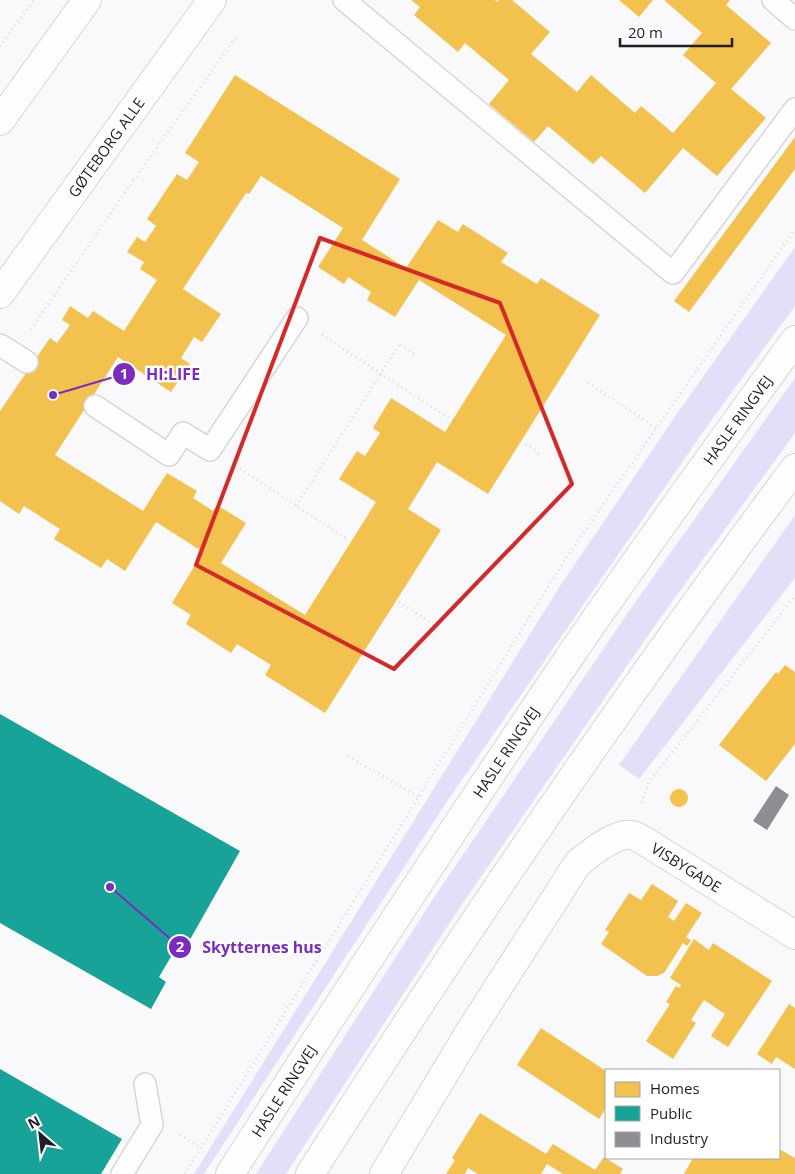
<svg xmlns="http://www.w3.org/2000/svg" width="795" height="1174" font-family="'Open Sans',sans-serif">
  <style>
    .green { fill: #e5def8 }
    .homes { fill: #f2c14e; fill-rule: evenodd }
    .public { fill: #17a398 }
    .industry { fill: #8d8d92 }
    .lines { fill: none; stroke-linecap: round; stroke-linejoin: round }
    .lane-casing { stroke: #d7d5da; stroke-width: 24 }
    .street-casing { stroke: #d7d5da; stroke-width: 30 }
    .secondary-casing { stroke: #d7d5da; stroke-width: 30 }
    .path { stroke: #ddddde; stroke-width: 3; stroke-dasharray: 1 4; stroke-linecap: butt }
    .lane { stroke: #fefefe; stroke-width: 21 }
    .street { stroke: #fefefe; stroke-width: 28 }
    .secondary { stroke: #fefefe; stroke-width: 28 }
    .marked { fill: none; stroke: #d62828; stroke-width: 4; stroke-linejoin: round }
    .labels { text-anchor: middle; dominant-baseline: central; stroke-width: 5; stroke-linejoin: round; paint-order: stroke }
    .street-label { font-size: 15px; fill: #1f1d25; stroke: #fff }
    .leader { fill: none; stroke: #7b2cbf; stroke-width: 2 }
    .callout-dot { fill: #7b2cbf; stroke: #fff; stroke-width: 2 }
    .mark-label { font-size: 15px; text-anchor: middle; font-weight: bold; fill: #fff }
    .callout-label { font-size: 16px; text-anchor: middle; font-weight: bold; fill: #7b2cbf; stroke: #fff; stroke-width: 5; stroke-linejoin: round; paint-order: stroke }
  </style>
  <rect width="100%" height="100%" fill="#f9f8fb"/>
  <!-- green -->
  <path class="green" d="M795 247V306L710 422 448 800 204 1174H194L560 586 683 405Z
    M795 378V433L658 621 460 907 286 1174H256L437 893 634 604Z
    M795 515V578L639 779 619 765Z"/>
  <!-- homes -->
  <path class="homes" d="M411 0H495L497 2 499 0H512L550 32 531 54 577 92 591 75 635 113 641 106 673 133 716 83 683 55 702 33 664 0H730L726 5 771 43 731 89 766 118 717 176 683 148 645 193 601 156 593 164 548 126 534 142 489 104 509 80 465 43 458 52 414 15 420 7Z
    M619 0H653L639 17Z
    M235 75 400 179 362 240 406 268 438 220 458 232 463 224 508 253 501 262 537 284 541 278 600 315 488 494 437 462 408 509 441 530 325 713 265 675 271 665 237 644 231 653 186 624 191 615 172 603 203 552 156 522 125 571 107 559 101 568 54 539 60 529 24 506 19 514 0 501V411L50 338 57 343 70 325 62 320 70 306 88 318 93 311 124 331 157 280 140 269 144 262 127 252 137 237 145 242 156 226 147 219 177 174 187 180 199 162 185 153ZM261 176 343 228 318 267 344 284 348 277 371 292 367 300 395 317 419 280 506 335 445 432 391 398 373 428 380 433 365 456 357 451 339 479 376 502 305 615 221 563 246 523 217 505 213 511 193 498 197 491 167 473 143 511 55 455 118 357 171 392 190 364 181 358 194 337 202 342 221 314 183 289 246 193 249 194Z
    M795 137V169L689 312 674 301Z
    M785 665 795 672V744L766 781 719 745 776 672 778 674Z
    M670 798a9 9 0 1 1 18 0a9 9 0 1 1-18 0Z
    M652 884 678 901 668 917 674 921 686 903 702 913 686 937 691 940 687 946 683 943 664 973 657 976H647L601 944 609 932 605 930 629 893 641 900Z
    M694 939 709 950 713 943 772 981 728 1047 711 1036 725 1014 704 1000 691 1020 696 1023 673 1059 646 1041 670 1004 666 1002 676 986 679 988 681 985 670 978Z
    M789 1004 795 1008V1069L776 1057 772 1064 757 1054Z
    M541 1028 606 1071V1108L599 1119 517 1065Z
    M480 1113 546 1154 553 1144 595 1170 604 1157 623 1169 620 1174H563L547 1164 541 1174H478L468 1168 465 1174H446L455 1160 452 1158Z
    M779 1149 795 1158V1174H684L693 1158H758L761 1159 762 1158H779Z"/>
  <!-- public -->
  <path class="public" d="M0 714 240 851 179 959 172 955 159 977 166 982 151 1009 0 923Z
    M0 1069 122 1139 101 1174H0Z"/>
  <!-- industry -->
  <path class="industry" d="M776 786 789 795 767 830 753 821Z"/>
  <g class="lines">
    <defs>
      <path id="lane" d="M344 0 673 273 795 109
        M773 0 795 19
        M0 345 27 362
        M95 406 169 455 183 433 210 450 297 318
        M122 1174 152 1125 145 1084"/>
      <g id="street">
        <path d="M0 121 87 0"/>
        <path id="s1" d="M0 294 212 0"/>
        <path id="s2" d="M384 1174 472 1028 578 863C590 854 614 833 631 835 636 835 642 840 646 842L795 935"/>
      </g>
      <g id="secondary">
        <path id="s3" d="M230 1174C340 1002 452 831 566 662 640 553 718 447 795 340"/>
        <path d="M310 1174C463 933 624 697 795 468"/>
      </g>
    </defs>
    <!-- lane casing -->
    <use href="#lane" class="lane-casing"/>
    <!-- street casing -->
    <use href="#street" class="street-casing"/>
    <!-- secondary casing -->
    <use href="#secondary" class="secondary-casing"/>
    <!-- path -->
    <path class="path" d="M0 46 34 0
      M31 329 128 188 236 37
      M322 335 449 418
      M588 383 656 428
      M526 444 541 455
      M236 466 347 539
      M296 506 400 343 414 354
      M399 602 433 624
      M348 756 419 797
      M642 803 649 782 795 596
      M180 1135 201 1148
      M185 1174 568 555 795 229"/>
    <!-- lane -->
    <use href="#lane" class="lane"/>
    <!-- street -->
    <use href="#street" class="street"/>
    <!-- secondary -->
    <use href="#secondary" class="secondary"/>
  </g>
  <!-- marked area -->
  <path class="marked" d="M320 238 500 303 572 484 394 669 196 565Z"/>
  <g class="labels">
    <!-- street labels -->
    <g class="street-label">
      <text stroke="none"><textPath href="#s1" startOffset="181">GØTEBORG ALLE</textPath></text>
      <text stroke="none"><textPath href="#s3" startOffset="909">HASLE RINGVEJ</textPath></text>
      <text stroke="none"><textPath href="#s3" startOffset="504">HASLE RINGVEJ</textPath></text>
      <text stroke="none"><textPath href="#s2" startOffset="492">VISBYGADE</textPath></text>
      <text stroke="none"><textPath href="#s3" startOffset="99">HASLE RINGVEJ</textPath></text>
    </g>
  </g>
  <!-- callouts -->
  <path class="leader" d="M53 395L124 374M110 887L180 947"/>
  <g class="callout-dot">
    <circle cx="53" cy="395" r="5"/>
    <circle cx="110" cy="887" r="5"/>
    <circle cx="124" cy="374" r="12"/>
    <circle cx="180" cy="947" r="12"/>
  </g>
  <g class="mark-label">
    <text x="124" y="379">1</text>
    <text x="180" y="952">2</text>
  </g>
  <g class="callout-label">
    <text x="173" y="380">HI:LIFE</text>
    <text x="262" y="953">Skytternes hus</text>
  </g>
  <!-- legend -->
  <rect x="605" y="1069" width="175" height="90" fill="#ffffff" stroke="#a5a5a8"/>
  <rect x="615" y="1082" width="25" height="15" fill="#f2c14e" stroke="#a5a5a8"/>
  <text x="650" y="1094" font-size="15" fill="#1f1d25">Homes</text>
  <rect x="615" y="1106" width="25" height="15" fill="#17a398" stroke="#a5a5a8"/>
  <text x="650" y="1119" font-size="15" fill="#1f1d25">Public</text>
  <rect x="615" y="1132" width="25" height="15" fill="#8d8d92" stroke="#a5a5a8"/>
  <text x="650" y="1144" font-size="15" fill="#1f1d25">Industry</text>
  <!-- north arrow -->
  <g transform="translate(40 1134) rotate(332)" stroke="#ffffff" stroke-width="4" paint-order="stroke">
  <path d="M0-4L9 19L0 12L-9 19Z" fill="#1f1d25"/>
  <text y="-8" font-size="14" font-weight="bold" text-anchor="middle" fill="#1f1d25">N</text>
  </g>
  <!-- scale -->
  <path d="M620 38v8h112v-8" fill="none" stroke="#1f1d25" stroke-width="2.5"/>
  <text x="628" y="38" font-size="15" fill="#1f1d25" stroke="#ffffff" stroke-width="4" paint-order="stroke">20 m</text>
</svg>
